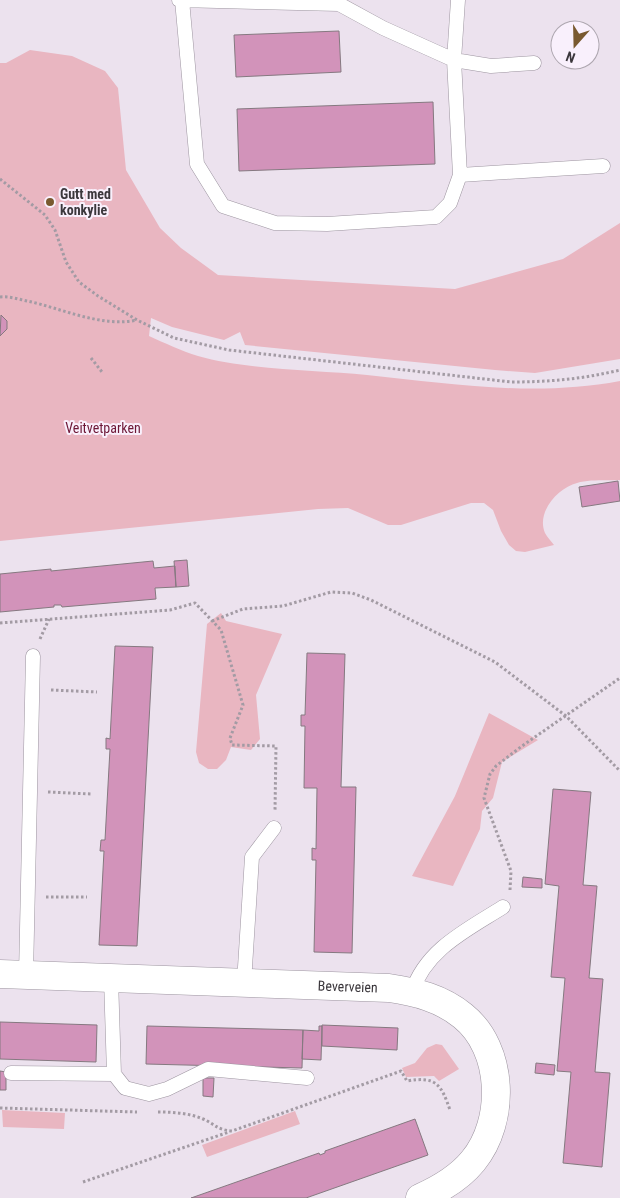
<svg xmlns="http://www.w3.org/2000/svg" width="620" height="1198" font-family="'Roboto Condensed',sans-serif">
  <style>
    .green { fill: #e9b6c1 }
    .building { fill: #d293ba; stroke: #857980 }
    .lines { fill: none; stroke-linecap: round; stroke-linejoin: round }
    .service-casing { stroke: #9d95a0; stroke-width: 15 }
    .minor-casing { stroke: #9d95a0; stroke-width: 29 }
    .path { stroke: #a39ba4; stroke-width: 3; stroke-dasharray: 2.5 2.5; stroke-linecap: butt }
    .service { stroke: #fff; stroke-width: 14 }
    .minor { stroke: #fff; stroke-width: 28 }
    .poi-dot { fill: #79592f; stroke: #f9f0fc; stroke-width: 2 }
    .labels { text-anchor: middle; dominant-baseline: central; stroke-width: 4; stroke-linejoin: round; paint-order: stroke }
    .poi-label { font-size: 14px; font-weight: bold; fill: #3b373c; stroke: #f9f0fc; text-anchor: start }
    .park-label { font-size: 14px; fill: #6d1736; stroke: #f9f0fc }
    .street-label { font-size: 14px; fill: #3b373c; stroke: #f9f0fc }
  </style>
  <rect width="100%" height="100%" fill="#ece2ee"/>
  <!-- green -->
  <path class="green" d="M30 50 72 56 105 71 118 88 126 170 160 228 181 248 218 275 455 289 563 259 620 223V359L535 373 495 370 245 345 240 332 224 340 172 327 151 318 149 336C165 343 181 351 198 356 247 370 315 370 367 375 453 384 535 397 620 381V480C607 481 590 479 577 483 558 488 536 512 545 533 547 537 551 541 554 545L525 552 516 551 509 545 501 531 493 510 484 503H471L401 525H388L348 508 318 509 0 541V63H6Z
    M221 613 226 621 282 634 256 695 260 739 251 750 231 747 226 760 217 769H208L199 763 196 752 207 624Z
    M489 713 538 740 502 762 493 798 482 811 480 829 453 886 412 876 455 796Z
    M436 1044 442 1045 459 1069 439 1081 434 1076 406 1077 402 1068 415 1063 427 1048Z
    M2 1110 65 1113 64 1129 3 1127Z
    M295 1111 300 1124 207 1157 202 1145Z"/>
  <!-- building -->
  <path class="building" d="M339 31 341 72 236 77 234 35Z
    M433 102 435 164 239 171 237 109Z
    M1 315 7 321V329L0 336Z
    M618 481 620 501 582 507 579 487Z
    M187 560 189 586 176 587 174 561Z
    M153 561 154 568 175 566 176 587 155 588 156 599 62 607 61 605H54V607L0 612V574L51 569V571Z
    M115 646 153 647 137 946 99 945 104 851H100L101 840H105L110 749H106V738L110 739Z
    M307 653 345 654 341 787H356L352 953 314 952 316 860H312V848L316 849 317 788H304L305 726H301V715H305Z
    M553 789 591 792 583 885 597 886 589 978 603 979 595 1072 610 1073 602 1167 563 1163 571 1072 557 1071 565 978 551 977 559 886 545 884Z
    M523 877 542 879V888L522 887Z
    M0 1022 97 1025 96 1062 0 1059Z
    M322 1025 398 1028 397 1050 322 1046Z
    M147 1026 303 1030 302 1068 146 1064Z
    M319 1026H322L321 1060 302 1059 303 1030 319 1031Z
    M536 1063 555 1065 554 1075 535 1073Z
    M0 1071 6 1072V1090H0Z
    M203 1078H214L213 1097 203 1096Z
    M415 1119 428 1155 306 1198H191L319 1153 320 1155 325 1153V1151Z"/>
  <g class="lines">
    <defs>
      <path id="service" d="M179 0 339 4 383 28 454 60 491 66 534 63
        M182 0 197 164 223 206 275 223 327 224 436 217 450 203 460 175 454 60 458 0
        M460 175 603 166
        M26 975 33 656
        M111 978 114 1074 125 1088 149 1094 167 1089 208 1069 307 1078
        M244 983 252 857 274 828
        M412 992C426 949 467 930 503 907
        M11 1073 114 1074"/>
      <g id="minor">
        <path id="s1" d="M0 974 389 988C416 992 441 998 463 1016 504 1049 506 1121 473 1161 460 1177 438 1190 420 1198"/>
      </g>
    </defs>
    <!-- service casing -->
    <use href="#service" class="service-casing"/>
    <!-- minor casing -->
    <use href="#minor" class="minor-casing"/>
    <!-- path -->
    <path class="path" d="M0 179 45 215 55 230 66 262 79 282 98 296 137 320 174 338 229 350 511 382C549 382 583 379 620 370
      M0 297C9 296 18 299 27 301 61 308 102 328 137 320
      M91 358 102 372
      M212 621 243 609 283 606 331 592 352 593 371 600 495 662 566 716 620 771
      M0 623 170 610 195 603 221 630 243 705 230 738 232 745 276 746 275 811
      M40 639 49 619
      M51 690 97 692
      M48 792 91 794
      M510 890 511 871 484 798 490 774 496 766 522 746 620 678
      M46 897H87
      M0 1108 137 1112
      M158 1112C173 1112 189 1113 203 1119 215 1124 217 1130 232 1131L401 1071 407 1081C436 1076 441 1084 450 1110
      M83 1182 229 1132"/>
    <!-- service -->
    <use href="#service" class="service"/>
    <!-- minor -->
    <use href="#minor" class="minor"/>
  </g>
  <!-- markers -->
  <circle class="poi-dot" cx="50" cy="202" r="5"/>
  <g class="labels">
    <!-- poi labels -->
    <g class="poi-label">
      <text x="60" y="194">Gutt med<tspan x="60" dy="16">konkylie</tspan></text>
    </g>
    <!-- park labels -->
    <g class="park-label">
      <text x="103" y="428">Veitvetparken</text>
    </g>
    <!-- street labels -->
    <g class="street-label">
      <text stroke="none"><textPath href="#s1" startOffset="348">Beverveien</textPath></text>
    </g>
  </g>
  <!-- north arrow -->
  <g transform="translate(575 45) rotate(200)"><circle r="24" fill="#f9f0fc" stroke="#ada6af"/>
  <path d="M0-4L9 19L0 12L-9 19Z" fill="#79592f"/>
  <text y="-8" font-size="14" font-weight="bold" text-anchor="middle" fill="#3b373c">N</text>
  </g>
</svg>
